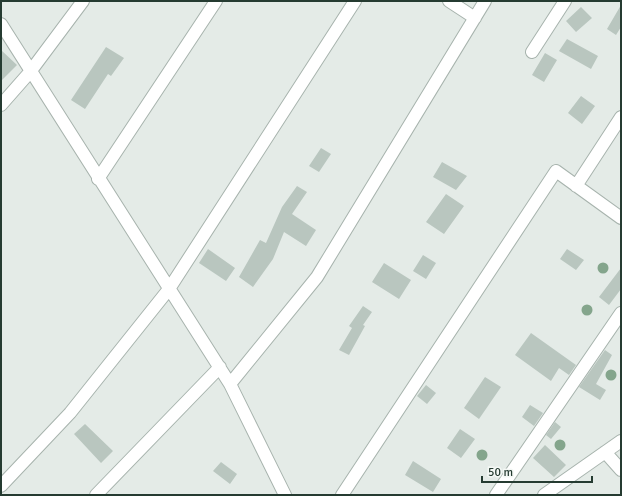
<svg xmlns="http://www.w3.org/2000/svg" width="622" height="496" font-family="Signika,sans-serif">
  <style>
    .building { fill: #b9c6bf }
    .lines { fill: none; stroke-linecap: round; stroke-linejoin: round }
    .minor-casing { stroke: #a7b3ad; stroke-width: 14 }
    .minor { stroke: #fff; stroke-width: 12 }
    .tree { fill: #84a58c }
  </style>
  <rect width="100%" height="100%" fill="#e4ebe7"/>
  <!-- building -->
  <path class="building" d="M621 5V27L616 35 607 29Z
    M581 7 592 18 576 32 566 21Z
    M567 39 598 56 591 69 559 51Z
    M106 47 124 58 111 76 108 74 85 109 71 100Z
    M1 50 17 65 1 81Z
    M545 53 557 60 544 82 532 75Z
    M581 96 595 106 582 124 568 113Z
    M321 148 331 154 319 172 309 166Z
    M442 162 467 176 456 190 433 177Z
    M297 186 307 192 292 214 316 230 306 246 284 232 273 259 253 287 239 277 260 240 266 243 282 207Z
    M446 194 464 206 444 234 426 222Z
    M208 249 235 268 226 281 199 263Z
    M567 249 584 260 576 270 560 259Z
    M423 255 436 263 426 279 413 271Z
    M384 263 411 280 399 299 372 282Z
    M621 268V289L609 305 599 297Z
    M363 306 372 312 363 325 365 326 349 355 339 350 352 328 349 326Z
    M531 333 576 365 569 375 559 368 551 381 515 355Z
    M605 350 612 355 596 384 606 390 600 400 579 387Z
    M485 377 501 387 479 419 464 408Z
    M426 385 436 393 427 404 417 396Z
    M530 405 543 413 534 426 522 417Z
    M555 422 561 427 551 439 546 435Z
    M85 424 113 451 101 463 74 434Z
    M460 429 475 439 461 458 447 448Z
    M545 445 566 465 554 477 533 458Z
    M413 461 441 479 433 492 405 475Z
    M221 462 237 474 230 484 213 471Z"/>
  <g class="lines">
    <defs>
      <path id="minor" d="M449 1 475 18
        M1 24 230 384 285 495
        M532 52 565 1
        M1 105 30 72 83 1
        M98 179 216 1
        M576 186 621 117
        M230 384 317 277 485 1
        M605 452 621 470
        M1 486 70 413 169 289 355 1
        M96 495 220 367
        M342 495 556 171 621 218
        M496 495 621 313
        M544 495 621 441"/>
    </defs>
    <!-- minor casing -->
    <use href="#minor" class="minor-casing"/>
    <!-- minor -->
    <use href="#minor" class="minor"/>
  </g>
  <!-- trees -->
  <g class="tree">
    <circle cx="603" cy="268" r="5.5"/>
    <circle cx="587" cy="310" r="5.5"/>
    <circle cx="611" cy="375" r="5.5"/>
    <circle cx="560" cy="445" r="5.5"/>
    <circle cx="482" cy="455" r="5.5"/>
  </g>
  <!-- border -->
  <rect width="622" height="496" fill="none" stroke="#253b31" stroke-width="4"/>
  <!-- scale -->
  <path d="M482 476v6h110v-6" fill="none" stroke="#253b31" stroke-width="2"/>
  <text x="488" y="476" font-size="12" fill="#253b31" stroke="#f4f8f5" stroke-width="3" paint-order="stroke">50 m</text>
</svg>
